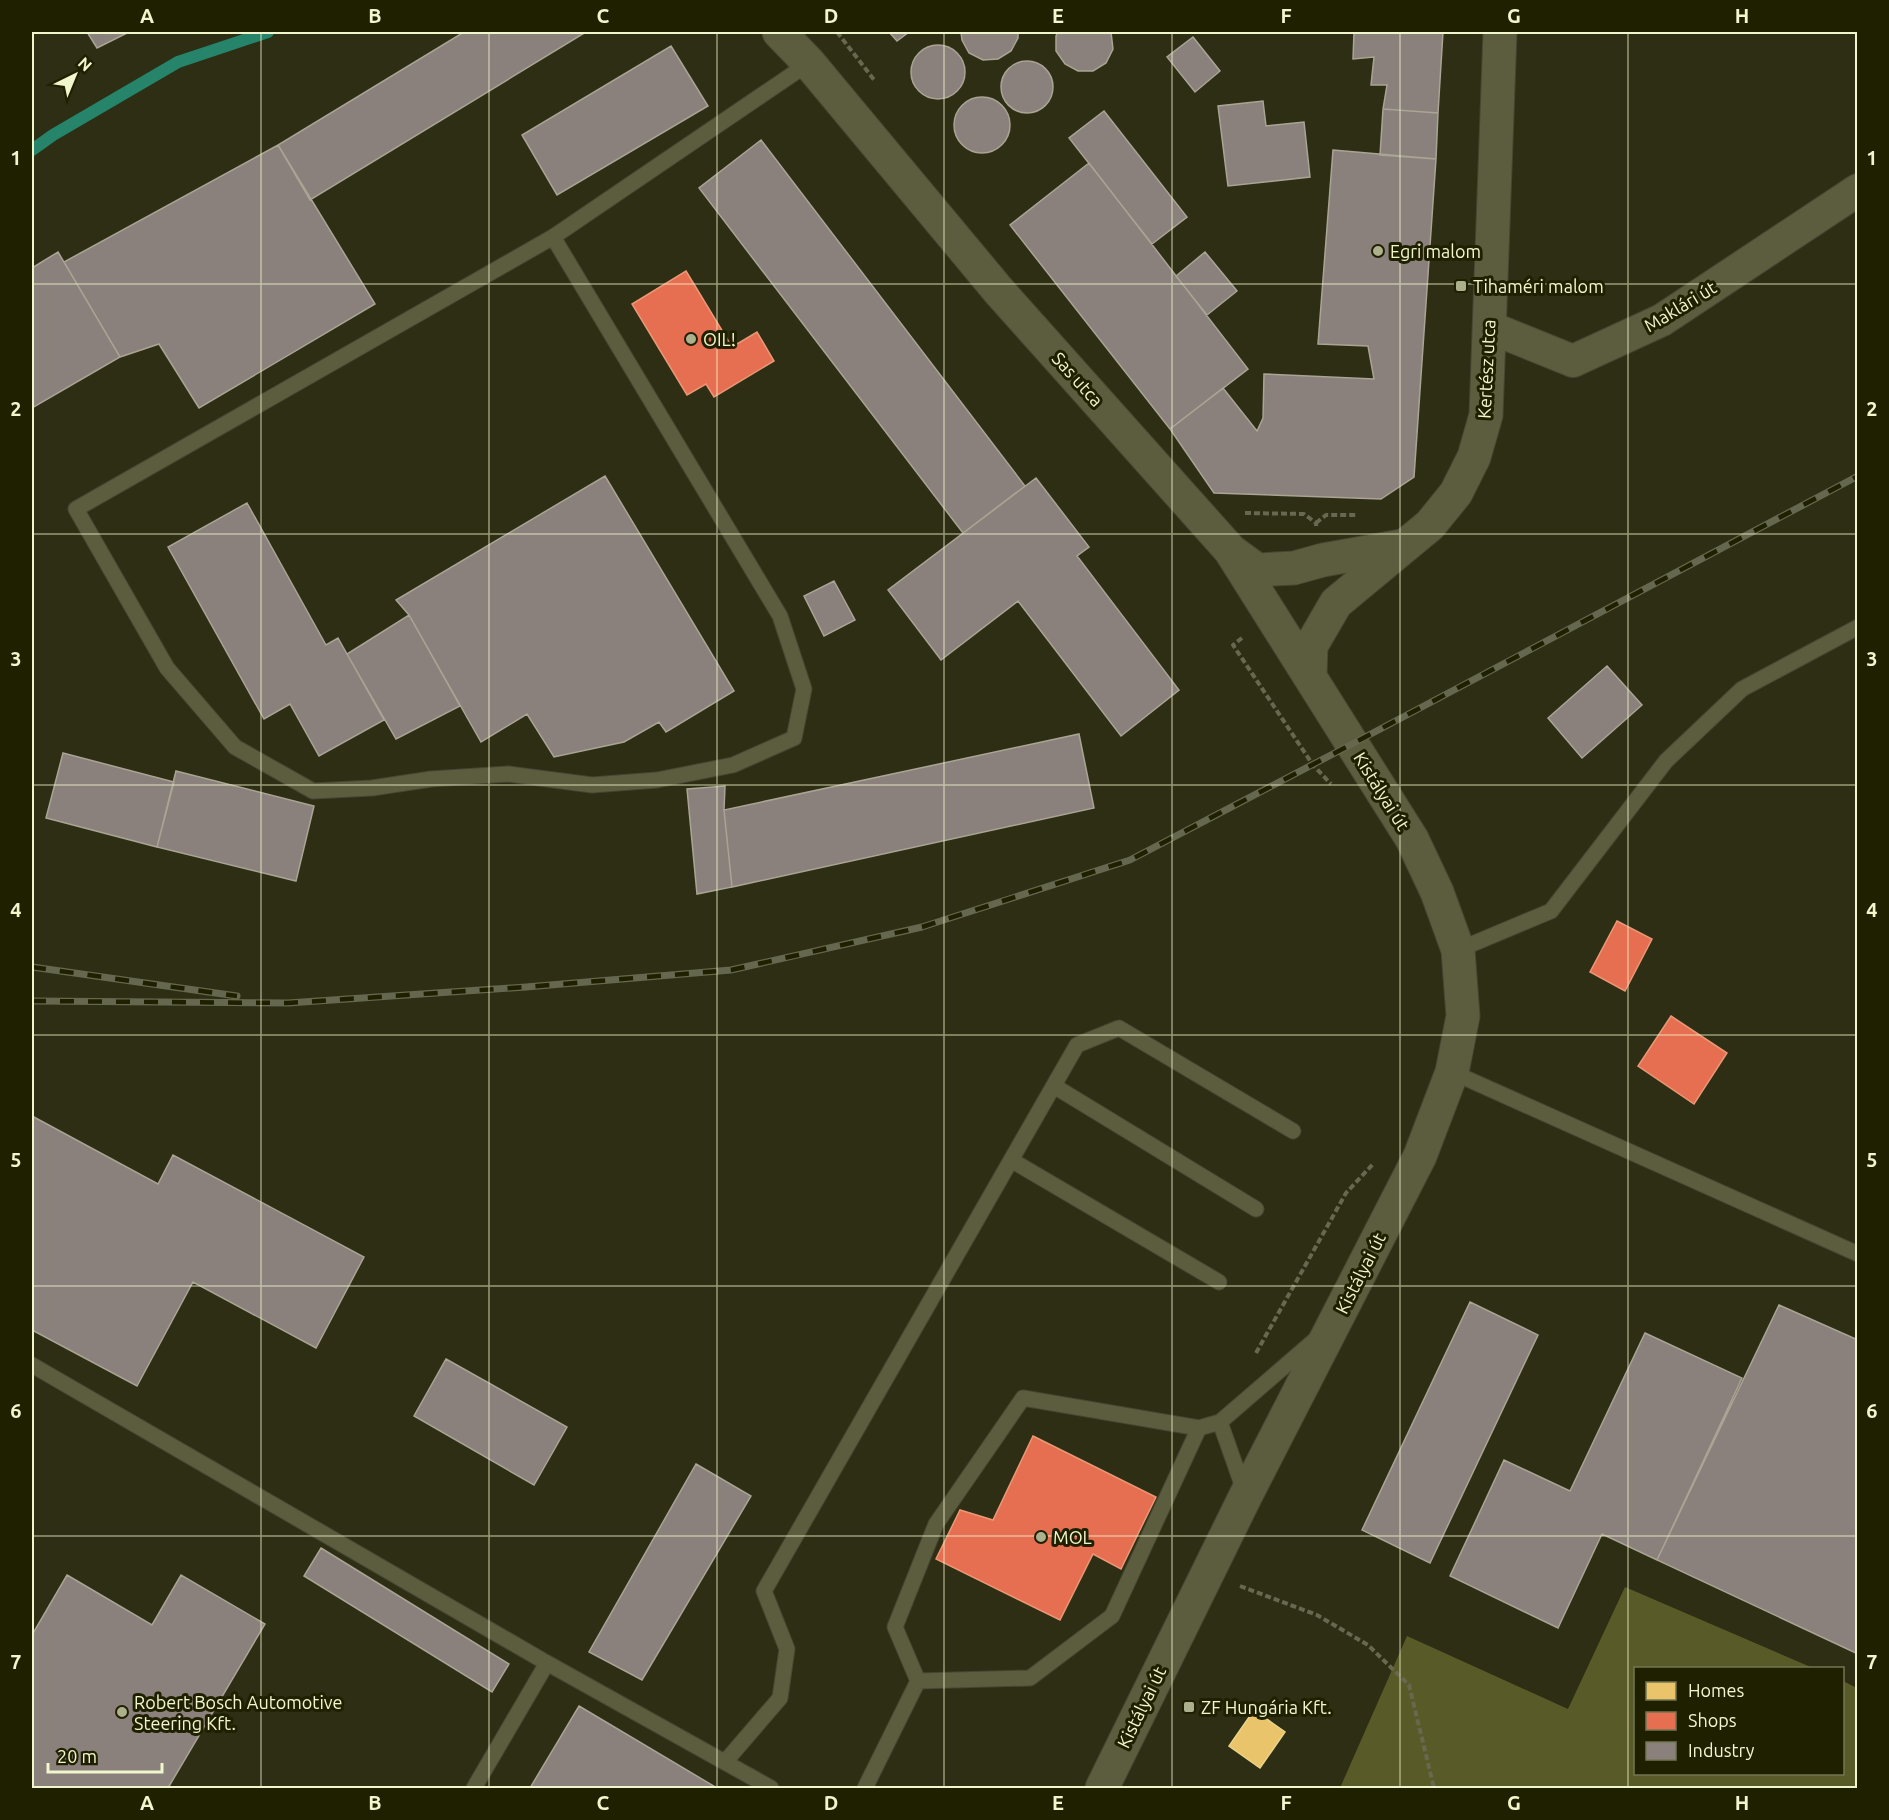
<svg xmlns="http://www.w3.org/2000/svg" width="1889" height="1820" font-family="Ubuntu,sans-serif">
  <style>
    .green { fill: #585b27 }
    .homes { fill: #e9c46a; stroke: #ecd387; stroke-width: 1.5 }
    .shops { fill: #e76f51; stroke: #ea9876; stroke-width: 1.5 }
    .industry { fill: #8a817c; stroke: #a9a494; stroke-width: 1.5 }
    .lines { fill: none; stroke-linecap: round; stroke-linejoin: round }
    .stream { stroke: #25846a; stroke-width: 12 }
    .lane-casing { stroke: #464732; stroke-width: 17 }
    .street-casing { stroke: #464732; stroke-width: 34 }
    .secondary-casing { stroke: #464732; stroke-width: 35 }
    .path { stroke: #67684f; stroke-width: 4; stroke-dasharray: 6 3; stroke-linecap: butt }
    .lane { stroke: #5c5d3f; stroke-width: 15 }
    .street { stroke: #5c5d3f; stroke-width: 32 }
    .secondary { stroke: #5c5d3f; stroke-width: 33 }
    .rail-casing { stroke: #66674f; stroke-width: 7 }
    .rail { stroke: #1f2000; stroke-width: 4.5; stroke-dasharray: 14; stroke-linecap: butt }
    .grid { fill: none; stroke: #f2f6cc; stroke-width: 1.5; stroke-opacity: 0.55 }
    .poi-dot { fill: #adb08c; stroke: #1f2000; stroke-width: 2 }
    .labels { text-anchor: middle; dominant-baseline: central; stroke-width: 6; stroke-linejoin: round; paint-order: stroke }
    .poi-label { font-size: 18px; fill: #f2f6cc; stroke: #1f2000; text-anchor: start }
    .street-label { font-size: 18px; fill: #f2f6cc; stroke: #1f2000 }
    .neatline { fill: none; stroke: #f2f6cc; stroke-width: 2 }
    .grid-label { font-size: 20px; text-anchor: middle; font-weight: bold; fill: #f2f6cc }
  </style>
  <rect width="100%" height="100%" fill="#2d2e14"/>
  <!-- green -->
  <path class="green" d="M1625 1587 1813 1668H1636V1774H1842L1843 1681 1857 1688V1788H1340L1407 1636 1568 1709Z"/>
  <!-- homes -->
  <path class="homes" d="M1254 1710 1285 1732 1260 1768 1229 1746Z"/>
  <!-- shops -->
  <path class="shops" d="M686 271 732 347 757 332 774 361 714 397 706 384 687 395 632 304Z
    M1617 921 1652 939 1625 991 1590 972Z
    M1671 1016 1727 1053 1694 1104 1638 1066Z
    M1033 1436 1156 1497 1121 1569 1093 1554 1060 1620 936 1559 960 1510 993 1520Z"/>
  <!-- industry -->
  <path class="industry" d="M87 32H129L97 48Z
    M464 32H586L310 200 278 145Z
    M889 32H909L897 41Z
    M961 32H1018V38L1011 51 998 59 983 60 969 53 962 40Z
    M1058 32H1111L1113 49 1106 63 1093 71H1078L1065 64 1056 51V36Z
    M1354 32H1443L1438 113 1383 109 1387 85H1371L1374 57 1353 59Z
    M1193 37 1220 71 1195 92 1167 57Z
    M911 72a27 27 0 1 1 54 0a27 27 0 1 1-54 0Z
    M671 46 708 106 557 195 522 135Z
    M1001 87a26 26 0 1 1 52 0a26 26 0 1 1-52 0Z
    M954 125a28 28 0 1 1 56 0a28 28 0 1 1-56 0Z
    M1263 101 1266 126 1304 122 1310 177 1228 186 1218 106Z
    M1383 109 1438 113 1436 159 1380 155Z
    M1104 111 1187 217 1152 244 1069 138Z
    M761 140 1025 486 963 533 699 188Z
    M278 145 375 304 199 408 159 344 120 357 64 262Z
    M1333 150 1436 159 1414 477 1381 499 1214 493 1170 429 1223 388 1257 431 1263 418 1264 374 1374 379 1368 346 1318 344Z
    M1089 163 1248 369 1170 429 1010 225Z
    M58 252 120 357 32 408V268Z
    M1205 252 1237 291 1207 315 1176 276Z
    M605 476 734 691 666 732 659 722 624 742 554 757 527 714 481 742 409 615 396 600Z
    M1036 478 1089 547 1077 556 1179 690 1121 736 1018 601 941 660 888 590Z
    M247 503 326 645 338 638 384 720 319 756 290 704 264 719 168 547Z
    M834 581 855 620 824 636 804 596Z
    M409 615 460 706 396 739 347 654Z
    M1607 666 1642 705 1582 758 1548 718Z
    M1079 734 1094 808 732 887 724 810Z
    M63 753 174 782 157 847 46 818Z
    M176 771 314 806 296 881 157 847Z
    M725 786 724 810 732 887 697 894 687 789Z
    M32 1116 158 1184 173 1155 364 1257 316 1348 193 1282 137 1386 32 1330Z
    M1470 1302 1538 1335 1430 1563 1362 1530Z
    M1779 1305 1858 1340V1654L1657 1560Z
    M1645 1333 1742 1378 1657 1560 1602 1534 1558 1628 1450 1576 1504 1460 1570 1491Z
    M446 1359 567 1427 534 1485 414 1416Z
    M696 1464 751 1496 642 1680 589 1652Z
    M321 1548 509 1664 492 1692 304 1576Z
    M67 1575 152 1625 181 1575 265 1624 168 1788H32V1635Z
    M579 1706 717 1788H530Z"/>
  <g class="lines">
    <!-- stream -->
    <path class="stream" d="M32 150 53 135 178 62 268 32"/>
    <defs>
      <path id="lane" d="M553 237 780 616 804 689 794 738 733 765 657 780 592 785 508 774 431 779 372 788 313 791 235 747 167 668 76 509 553 237 809 63
        M1458 950 1551 911 1666 761 1742 689 1858 627
        M1452 1072 1858 1254
        M1054 1086 1256 1209
        M1011 1160 1219 1282
        M32 1365 547 1663
        M1220 1422 1245 1493
        M918 1681 895 1627 936 1524 1023 1398 1199 1428 1220 1422 1315 1340
        M725 1762 780 1698 787 1649 764 1591 1077 1045 1119 1028 1293 1131
        M474 1788 547 1663 771 1788
        M865 1788 918 1681 1030 1678 1112 1616 1199 1428"/>
      <path id="street" d="M1489 327 1573 361 1662 320 1858 190"/>
      <path id="secondary" d="M779 32 809 63 998 290 1230 550 1412 839 1437 892 1458 950 1463 1016 1452 1072 1420 1156 1246 1495 1102 1788
        M1231 551 1257 570 1294 568 1323 560 1402 546
        M1310 677 1311 646 1336 603 1430 525 1456 493 1474 457 1486 415 1500 32"/>
    </defs>
    <!-- lane casing -->
    <use href="#lane" class="lane-casing"/>
    <!-- street casing -->
    <use href="#street" class="street-casing"/>
    <!-- secondary casing -->
    <use href="#secondary" class="secondary-casing"/>
    <!-- path -->
    <path class="path" d="M837 32 875 81
      M1245 513 1304 514 1316 523V526
      M1316 523 1326 515H1356
      M1242 638 1233 645 1313 765 1331 784
      M1256 1353 1346 1193 1373 1164
      M1240 1586 1317 1615 1368 1645 1409 1685 1434 1788"/>
    <!-- lane -->
    <use href="#lane" class="lane"/>
    <!-- street -->
    <use href="#street" class="street"/>
    <!-- secondary -->
    <use href="#secondary" class="secondary"/>
    <defs>
      <path id="rail" d="M32 967 237 996
        M32 1001 288 1003 526 987 731 970 922 927 1130 860 1352 744 1858 476"/>
    </defs>
    <!-- rail casing -->
    <use href="#rail" class="rail-casing"/>
    <!-- rail -->
    <use href="#rail" class="rail"/>
  </g>
  <!-- grid -->
  <path class="grid" d="M261 32V1788M489 32V1788M717 32V1788M944 32V1788M1172 32V1788M1400 32V1788M1628 32V1788M32 284H1858M32 534H1858M32 785H1858M32 1035H1858M32 1286H1858M32 1536H1858"/>
  <!-- markers -->
  <g class="poi-dot">
    <circle cx="1378" cy="251" r="6"/>
    <rect x="1455" y="280" width="12" height="12" rx="3"/>
    <circle cx="691" cy="339" r="6"/>
    <circle cx="1041" cy="1537" r="6"/>
    <rect x="1183" y="1701" width="12" height="12" rx="3"/>
    <circle cx="122" cy="1712" r="6"/>
  </g>
  <g class="labels">
    <!-- poi labels -->
    <g class="poi-label">
      <text x="1390" y="251">Egri malom</text>
      <text x="1473" y="286">Tihaméri malom</text>
      <text x="703" y="339">OIL!</text>
      <text x="1053" y="1537">MOL</text>
      <text x="134" y="1702">Robert Bosch Automotive<tspan x="134" dy="21">Steering Kft.</tspan></text>
      <text x="1201" y="1707">ZF Hungária Kft.</text>
    </g>
    <!-- street labels -->
    <g class="street-label">
      <text transform="translate(1680 306) rotate(-31)">Maklári út</text>
      <text transform="translate(1486 369) rotate(-87)">Kertész utca</text>
      <text transform="translate(1078 379) rotate(48)">Sas utca</text>
      <text transform="translate(1382 791) rotate(58)">Kistályai út</text>
      <text transform="translate(1360 1273) rotate(-63)">Kistályai út</text>
      <text transform="translate(1141 1707) rotate(-64)">Kistályai út</text>
    </g>
  </g>
  <!-- border -->
  <rect width="1889" height="1820" fill="none" stroke="#1f2000" stroke-width="66"/>
  <!-- legend -->
  <rect x="1634" y="1667" width="210" height="108" fill="#1f2000" stroke="#737652" stroke-width="1.5"/>
  <rect x="1646" y="1682" width="30" height="18" fill="#e9c46a" stroke="#737652" stroke-width="1.5"/>
  <text x="1688" y="1697" font-size="18" fill="#f2f6cc">Homes</text>
  <rect x="1646" y="1712" width="30" height="18" fill="#e76f51" stroke="#737652" stroke-width="1.5"/>
  <text x="1688" y="1727" font-size="18" fill="#f2f6cc">Shops</text>
  <rect x="1646" y="1742" width="30" height="18" fill="#8a817c" stroke="#737652" stroke-width="1.5"/>
  <text x="1688" y="1757" font-size="18" fill="#f2f6cc">Industry</text>
  <!-- north arrow -->
  <g transform="translate(75 75) rotate(43)" stroke="#1f2000" stroke-width="4.5" paint-order="stroke">
  <path d="M0-4.5L10 22L0 15L-10 22Z" fill="#f2f6cc"/>
  <text y="-9" font-size="16" font-weight="bold" text-anchor="middle" fill="#f2f6cc">N</text>
  </g>
  <!-- scale -->
  <path d="M48 1763v9h114v-9" fill="none" stroke="#f2f6cc" stroke-width="3"/>
  <text x="57" y="1763" font-size="18" fill="#f2f6cc" stroke="#1f2000" stroke-width="4.5" paint-order="stroke">20 m</text>
  <rect x="33" y="33" width="1823" height="1754" class="neatline"/>
  <g class="grid-label">
    <text x="147" y="23">A</text>
    <text x="375" y="23">B</text>
    <text x="603" y="23">C</text>
    <text x="831" y="23">D</text>
    <text x="1058" y="23">E</text>
    <text x="1286" y="23">F</text>
    <text x="1514" y="23">G</text>
    <text x="1742" y="23">H</text>
    <text x="16" y="165">1</text>
    <text x="1872" y="165">1</text>
    <text x="16" y="416">2</text>
    <text x="1872" y="416">2</text>
    <text x="16" y="666">3</text>
    <text x="1872" y="666">3</text>
    <text x="16" y="917">4</text>
    <text x="1872" y="917">4</text>
    <text x="16" y="1167">5</text>
    <text x="1872" y="1167">5</text>
    <text x="16" y="1418">6</text>
    <text x="1872" y="1418">6</text>
    <text x="16" y="1669">7</text>
    <text x="1872" y="1669">7</text>
    <text x="147" y="1810">A</text>
    <text x="375" y="1810">B</text>
    <text x="603" y="1810">C</text>
    <text x="831" y="1810">D</text>
    <text x="1058" y="1810">E</text>
    <text x="1286" y="1810">F</text>
    <text x="1514" y="1810">G</text>
    <text x="1742" y="1810">H</text>
  </g>
</svg>
